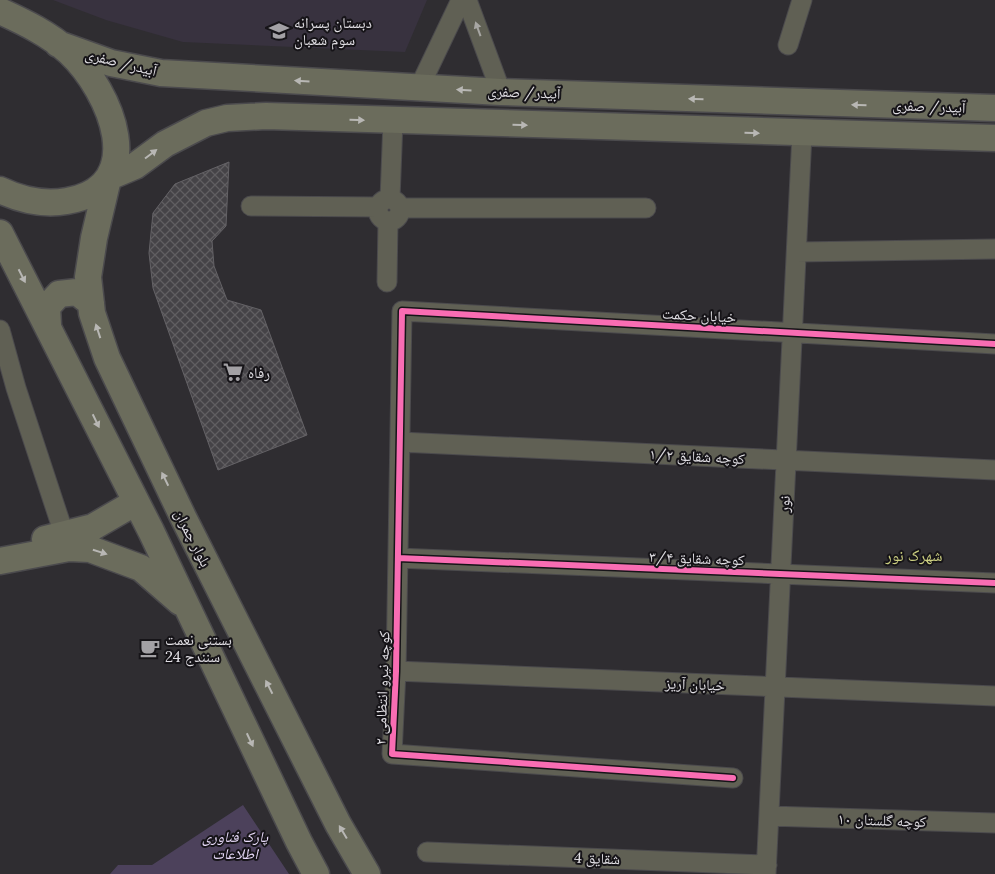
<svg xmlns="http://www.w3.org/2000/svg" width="995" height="874" font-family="Lora,'Noto Naskh Arabic',serif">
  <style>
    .built { fill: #38323f }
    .park { fill: #4c415b }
    .building { fill: url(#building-cross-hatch); stroke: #646266 }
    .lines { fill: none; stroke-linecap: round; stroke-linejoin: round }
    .street-casing { stroke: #4b4a4d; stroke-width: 21 }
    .secondary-casing { stroke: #4b4a4d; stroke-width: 29 }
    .street { stroke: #606054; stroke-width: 19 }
    .secondary { stroke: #6b6c5c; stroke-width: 26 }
    .cycleway-casing { stroke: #161418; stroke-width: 9 }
    .cycleway { stroke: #f96db3; stroke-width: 6 }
    .oneway { fill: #a7a6a3 }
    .oneway2 { fill: #b8b7b4 }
    .labels { text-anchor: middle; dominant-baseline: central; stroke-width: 4; stroke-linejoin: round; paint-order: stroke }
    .poi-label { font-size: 15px; fill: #e1dfe4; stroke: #161418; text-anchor: start }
    .street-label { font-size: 15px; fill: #e1dfe4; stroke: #161418 }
    .park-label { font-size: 15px; font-style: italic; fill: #eadcfc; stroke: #161418 }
    .neighbourhood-label { font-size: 16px; fill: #cccf81; stroke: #161418 }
  </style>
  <defs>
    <pattern id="building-cross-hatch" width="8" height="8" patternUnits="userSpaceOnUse" patternTransform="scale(1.25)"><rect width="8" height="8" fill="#454347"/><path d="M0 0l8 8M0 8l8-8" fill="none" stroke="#605e61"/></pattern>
  </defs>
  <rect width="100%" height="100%" fill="#2f2d31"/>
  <!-- built -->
  <path class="built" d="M53 0H427L405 52 183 42 106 20Z"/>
  <!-- park -->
  <path class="park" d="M243 805 289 874H110L118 865H152Z"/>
  <!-- building -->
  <path class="building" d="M229 162 226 226 212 241 214 266 227 300 261 310 307 435 218 470 153 288 149 253 153 213 175 184Z"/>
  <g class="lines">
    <defs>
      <path id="street" d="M467 0 501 92
        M788 45 802 0
        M419 88 461 0
        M390 199 393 121
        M378 210a11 11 0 1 1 22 0a11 11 0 1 1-22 0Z
        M251 206 378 207
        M400 208H646
        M797 252 995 249
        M387 282 388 221
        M0 330 16 388 68 546
        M400 442 995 470
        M398 558 995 583
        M396 671 995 696
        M733 778 392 754 396 671 402 311 995 344
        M769 816 995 823
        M427 852 767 865
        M766 874 802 134"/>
      <path id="secondary" d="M0 11C24 22 49 34 69 52 111 91 151 187 67 201 44 205 21 200 0 190
        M58 44 111 63 161 73 501 92 995 108
        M109 177 135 166 165 144 206 123 227 118 266 116 995 138
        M107 183 94 238 88 277 92 313 107 358 183 517 338 824 367 874
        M0 233 151 531 299 842 316 874
        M48 325 47 307 59 294 77 292 91 303
        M45 539 93 527 136 502
        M0 561 69 548 90 549 141 568 180 602"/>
    </defs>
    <!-- street casing -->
    <use href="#street" class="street-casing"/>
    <!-- secondary casing -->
    <use href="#secondary" class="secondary-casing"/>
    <!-- street -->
    <use href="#street" class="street"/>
    <!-- secondary -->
    <use href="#secondary" class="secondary"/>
    <defs>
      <path id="cycleway" d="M398 558 995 583
        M733 778 392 754 396 671 402 311 995 344"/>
    </defs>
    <!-- cycleway casing -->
    <use href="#cycleway" class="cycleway-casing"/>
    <!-- cycleway -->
    <use href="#cycleway" class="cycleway"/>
  </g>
  <!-- one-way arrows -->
  <defs><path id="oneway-solid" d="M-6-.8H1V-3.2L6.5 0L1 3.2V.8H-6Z" transform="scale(1.25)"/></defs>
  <use class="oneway" href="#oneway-solid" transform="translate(478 29) rotate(-110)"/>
  <g class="oneway2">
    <use href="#oneway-solid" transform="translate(302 81) rotate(-177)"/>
    <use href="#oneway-solid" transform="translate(464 90) rotate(-177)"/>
    <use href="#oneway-solid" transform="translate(696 99) rotate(-178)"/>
    <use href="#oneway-solid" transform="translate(859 105) rotate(-178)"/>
    <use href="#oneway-solid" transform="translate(357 120) rotate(2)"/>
    <use href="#oneway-solid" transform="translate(520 125) rotate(2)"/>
    <use href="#oneway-solid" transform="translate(752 133) rotate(2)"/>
    <use href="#oneway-solid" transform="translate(151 154) rotate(-37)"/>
    <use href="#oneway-solid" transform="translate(22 276) rotate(63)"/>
    <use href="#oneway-solid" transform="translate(98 331) rotate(-108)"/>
    <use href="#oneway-solid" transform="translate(96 421) rotate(64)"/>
    <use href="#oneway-solid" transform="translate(165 479) rotate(-116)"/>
    <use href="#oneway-solid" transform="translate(100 552) rotate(18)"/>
    <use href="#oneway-solid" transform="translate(269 687) rotate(-117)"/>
    <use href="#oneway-solid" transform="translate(250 740) rotate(65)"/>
    <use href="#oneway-solid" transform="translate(343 832) rotate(-121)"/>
  </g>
  <!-- icons -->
  <defs>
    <symbol id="school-bare" viewBox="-9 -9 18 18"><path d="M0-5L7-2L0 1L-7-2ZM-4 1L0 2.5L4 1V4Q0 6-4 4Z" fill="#a3a1a5" stroke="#161418" stroke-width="2.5" paint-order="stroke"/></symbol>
    <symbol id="supermarket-bare" viewBox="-9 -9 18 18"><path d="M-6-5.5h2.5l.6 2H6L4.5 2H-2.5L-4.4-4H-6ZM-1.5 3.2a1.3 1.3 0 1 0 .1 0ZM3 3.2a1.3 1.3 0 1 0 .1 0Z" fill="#a3a1a5" stroke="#161418" stroke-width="2.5" paint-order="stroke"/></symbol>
    <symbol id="cafe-bare" viewBox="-9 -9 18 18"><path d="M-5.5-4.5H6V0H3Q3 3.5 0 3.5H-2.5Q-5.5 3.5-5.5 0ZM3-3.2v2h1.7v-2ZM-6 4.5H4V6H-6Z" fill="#a3a1a5" stroke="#161418" stroke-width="2.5" paint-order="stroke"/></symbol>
  </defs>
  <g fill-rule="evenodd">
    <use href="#school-bare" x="265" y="17" width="28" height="28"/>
    <use href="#supermarket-bare" x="219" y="358" width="28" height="28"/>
    <use href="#cafe-bare" x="136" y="634" width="28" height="28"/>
  </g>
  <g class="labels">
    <!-- poi labels -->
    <g class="poi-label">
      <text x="294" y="22">دبستان پسرانه<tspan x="294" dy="17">سوم شعبان</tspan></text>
      <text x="248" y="372">رفاه</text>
      <text x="165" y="639">بستنی نعمت<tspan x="165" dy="17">سنندج 24</tspan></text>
    </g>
    <!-- street labels -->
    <g class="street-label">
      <text transform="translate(121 62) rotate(14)">آبیدر/ صفری</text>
      <text transform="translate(524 92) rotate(2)">آبیدر/ صفری</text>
      <text transform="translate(929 106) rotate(2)">آبیدر/ صفری</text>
      <text transform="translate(699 315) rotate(3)">خیابان حکمت</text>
      <text transform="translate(697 456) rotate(3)">کوچه شقایق ۱/۲</text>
      <text transform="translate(784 504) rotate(-87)">نور</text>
      <text transform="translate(193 538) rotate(63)">بلوار چمران</text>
      <text transform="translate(697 558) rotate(2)">کوچه شقایق ۳/۴</text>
      <text transform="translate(695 684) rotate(2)">خیابان آریز</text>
      <text transform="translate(382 688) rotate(-88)">کوچه نیرو انتظامی ۲</text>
      <text transform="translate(882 820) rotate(2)">کوچه گلستان ۱۰</text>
      <text transform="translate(597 858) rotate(2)">شقایق 4</text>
    </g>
    <!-- park labels -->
    <g class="park-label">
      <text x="235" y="836">پارک فناوری<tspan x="235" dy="17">اطلاعات</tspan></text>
    </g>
    <!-- neighbourhood labels -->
    <g class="neighbourhood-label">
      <text x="914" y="555">شهرک نور</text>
    </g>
  </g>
</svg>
